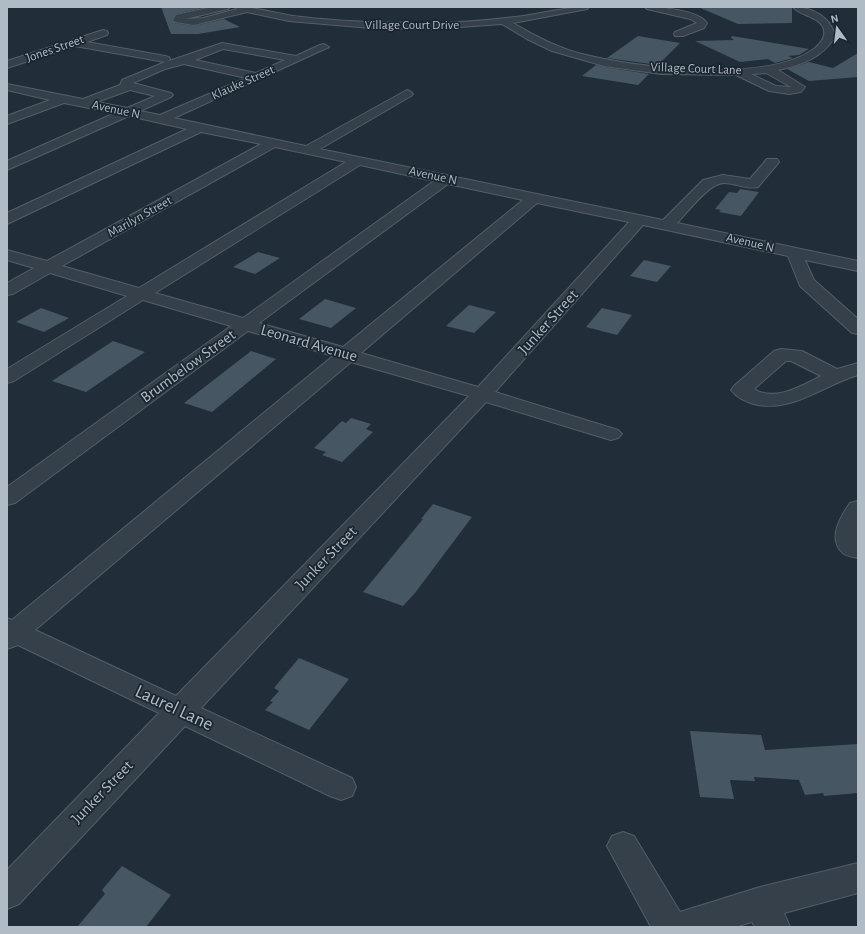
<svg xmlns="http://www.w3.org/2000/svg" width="865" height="934" font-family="'Alegreya Sans',sans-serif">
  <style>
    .building { fill: #475663 }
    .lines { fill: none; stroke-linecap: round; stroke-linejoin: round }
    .minor-casing { stroke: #535e68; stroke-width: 2 }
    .minor { fill: #35404a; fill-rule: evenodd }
    .labels { text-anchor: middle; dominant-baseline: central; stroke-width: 3.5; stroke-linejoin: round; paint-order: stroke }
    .far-street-label { font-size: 13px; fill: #b0bbc6; stroke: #1a252f }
    .street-label { font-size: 16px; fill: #b0bbc6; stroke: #1a252f }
    .near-street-label { font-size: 19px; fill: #b0bbc6; stroke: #1a252f }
  </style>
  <rect width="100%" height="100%" fill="#212e3a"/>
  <!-- building -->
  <path class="building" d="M161 7 202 8 176 14 172 20 175 23 194 26 224 19 240 27 198 34H171Z
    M698 7H792V23L738 24Z
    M638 36 680 43 658 65 607 58Z
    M732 36 780 44 809 49 799 55 788 56 793 58 775 63 768 59 740 62 695 41 734 40 731 38Z
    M858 53V77L809 81 787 69 809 62 833 68Z
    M596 65 604 67 649 74 638 85 582 76Z
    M740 189 759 192 741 216 719 212 721 210 715 209 729 192 737 193Z
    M258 252 280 258 255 274 233 267Z
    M644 260 671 266 657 282 630 276Z
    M325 299 356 308 331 328 299 319Z
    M469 305 496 312 474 333 446 326Z
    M41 308 69 318 44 332 16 322Z
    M602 308 632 315 617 335 586 327Z
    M113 341 145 352 86 392 52 381Z
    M251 351 276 359 212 412 184 403Z
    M351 418 371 424 366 429 373 432 342 462 322 455 326 452 314 448 342 421 346 423Z
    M433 504 472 517 415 593 403 606 363 592 423 519H421Z
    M299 658 349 679 309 730 265 710 273 702 270 701 279 691 274 688Z
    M690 731 761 735 765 750 858 744V793L824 796 823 793 805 795 799 780 754 777 755 781 730 780 734 799 700 797Z
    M122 866 171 895 146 927H77L105 894 102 890Z"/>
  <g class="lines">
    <defs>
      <path id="minor" d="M212 7H230L228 9 185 19 203 18 237 9 236 7C258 7 280 15 302 17 344 22 387 23 429 23 460 23 492 20 523 16 545 13 566 7 589 7L587 9 513 23C535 36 558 48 582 54 637 68 769 84 815 48 821 43 827 36 823 27 817 16 801 16 793 7 812 7 831 17 835 36 823 58 801 65 778 70L805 87 801 92 789 94 769 91 736 75 661 74 604 66 552 51 527 39 502 24 432 29 371 28 289 21 247 12 194 25 175 22 173 20 176 15ZM766 73 791 87 776 86 751 74Z
        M645 7C661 7 698 10 707 23L704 28 683 36H675L674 34 675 32 697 23 690 19 647 9Z
        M103 30 107 31 108 33 107 35 87 42 165 56 169 57 170 59 169 61 222 43 296 56 320 45 324 44 329 47 174 118 306 146 407 90 411 92 413 94 411 96 320 149 663 220 703 180 723 175 750 179 767 159H777L779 162 758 187C747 190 735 183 724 183 709 183 687 213 677 223L858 261V271L805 260 814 280 858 319V334L852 333 800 286 788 256 643 225 495 392 618 430 622 434 618 438 611 440 604 438 486 402 201 708 352 778 356 787 352 796 341 800 330 796 185 726 19 904 7 909V870L159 713 18 645 7 649V618L12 620 333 356 248 331 15 503 7 505V487L231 326 143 300 14 381 7 383V369L127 296 50 273 13 294 7 295V283L34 268 7 260V250L47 261 261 144 201 132 7 224V213L187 129 129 116 7 170V161L115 113 64 103 7 124V116L50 100 7 90V84L83 99 120 85 122 80 165 62 75 46 7 68V61ZM223 49 285 60 256 73 195 60ZM184 64 246 78 160 115 140 111 171 97 173 95 171 93 133 83 165 69ZM130 90 155 96 127 108 97 102ZM275 147 346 162 139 288 62 266ZM360 165 434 181 243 318 155 293ZM448 184 523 200 343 347 259 323ZM537 203 629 222 478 387 361 353ZM351 362 469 396 176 696 35 630Z
        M781 349 802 351 837 369 858 363V375C824 385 795 411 758 405 748 403 737 398 731 390L734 386 774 351ZM786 361H791L821 376C801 386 775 402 754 389Z
        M858 501V558C853 557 844 556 841 551 828 537 841 516 850 503Z
        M623 832 634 836 680 912 760 887 858 863V893L784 913 790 927H755L752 922 735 927H651L607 846 612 836Z"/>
    </defs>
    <!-- minor casing -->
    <use href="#minor" class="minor-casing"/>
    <!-- minor -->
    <use href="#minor" class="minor"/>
  </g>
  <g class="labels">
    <!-- far-street labels -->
    <g class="far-street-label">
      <text x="412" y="25">Village Court Drive</text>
      <text transform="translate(55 49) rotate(-19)">Jones Street</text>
      <text transform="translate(696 69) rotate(2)">Village Court Lane</text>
      <text transform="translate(243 83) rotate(-24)">Klauke Street</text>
      <text transform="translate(116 110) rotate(12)">Avenue N</text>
      <text transform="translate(433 176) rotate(12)">Avenue N</text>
      <text transform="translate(140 217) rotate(-29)">Marilyn Street</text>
      <text transform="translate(750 243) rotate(13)">Avenue N</text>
    </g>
    <!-- street labels -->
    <g class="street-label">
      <text transform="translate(548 322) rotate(-48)">Junker Street</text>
      <text transform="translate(309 343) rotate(16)">Leonard Avenue</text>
      <text transform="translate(188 366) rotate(-36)">Brumbelow Street</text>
      <text transform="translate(326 558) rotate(-46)">Junker Street</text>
      <text transform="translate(102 792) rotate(-46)">Junker Street</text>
    </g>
    <!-- near-street labels -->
    <g class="near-street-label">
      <text transform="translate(174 708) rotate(25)">Laurel Lane</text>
    </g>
  </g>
  <!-- border -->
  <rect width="865" height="934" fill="none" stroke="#b0bbc6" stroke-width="16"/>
  <!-- north arrow -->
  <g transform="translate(837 28) rotate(346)" stroke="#1a252f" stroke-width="3" paint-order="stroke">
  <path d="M0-3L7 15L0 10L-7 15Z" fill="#b0bbc6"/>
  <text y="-6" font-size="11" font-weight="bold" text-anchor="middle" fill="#b0bbc6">N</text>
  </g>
</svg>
